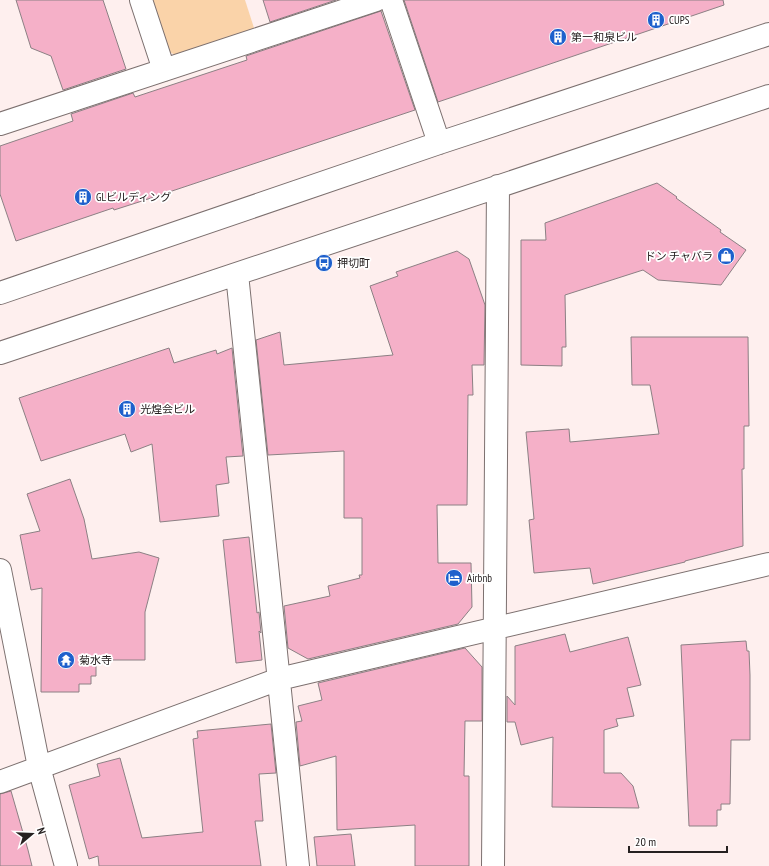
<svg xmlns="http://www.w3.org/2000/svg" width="769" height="866" font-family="'PT Sans Narrow','Noto Sans JP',sans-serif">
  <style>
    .green { fill: #fad3a9 }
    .building { fill: #f5b0c8; stroke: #8c8084 }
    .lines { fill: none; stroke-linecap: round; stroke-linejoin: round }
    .minor-casing { stroke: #7c706f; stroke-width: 24 }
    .minor { stroke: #fff; stroke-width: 22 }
    .labels { text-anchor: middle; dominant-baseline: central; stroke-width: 3.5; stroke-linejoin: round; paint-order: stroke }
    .poi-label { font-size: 11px; fill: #262020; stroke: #fff; text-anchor: start }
  </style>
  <rect width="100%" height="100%" fill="#feefee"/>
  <!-- green -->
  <path class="green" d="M149 0H245L255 31 179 57 166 50Z"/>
  <!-- building -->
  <path class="building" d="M16 0H103L126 69 63 90 51 56 31 48Z
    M263 0H336L270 22Z
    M404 0H723L724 5 438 102Z
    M381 11 415 110 139 202 114 210 113 208 16 241 0 194V146L73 121 71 114 133 93 135 97 247 60 246 56Z
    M657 183 677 197 676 198 721 230 720 232 746 250 721 285 658 280 643 270 565 295 566 347H562V366L521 365V240H546L545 223Z
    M457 251 469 259 485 305 484 365H472L473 395H468L467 505H437L438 563H471L472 607 458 624 308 659 288 648 284 606 330 596 328 586 360 578 359 575H362V518H344V451L268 455 256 340 280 332 284 365 393 355 370 286 398 276 396 272Z
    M631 337H748L749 426H744V469H742L743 546 685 561V562L593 584 590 568 534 573 529 520 534 519 526 432 569 429 570 442 659 434 650 385H632Z
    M169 348 174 363 216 350 217 354 232 348 243 456 226 457 229 483 216 485 219 516 160 522 152 444 131 452 125 434 41 461 19 398Z
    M70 479 84 519 92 559 139 552 159 558 145 612V660H96V676H91V684H79V692H41L42 588 31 590 20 535 40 531 27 494Z
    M249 537 257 613 259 612 261 633 259 631 262 660 236 663 223 540Z
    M565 634 570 652 628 637 641 685 627 688 634 716 616 719 618 726 604 730V773H621L633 786 639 808 552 807 553 737 521 745 515 722H507V696L515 705V646Z
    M746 641 747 651H749L750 675V740H731L730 804H721V810H717V826H689L681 645Z
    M465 648 482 667V721H465L464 776H469V866H415V825L337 830 336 756 300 766 296 722 302 721 298 706 322 700 318 683Z
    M271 724 276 773 259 774 263 821H255L261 866H99L98 856 89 859 69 785 100 776 97 764 120 758 142 838 203 832 193 739 198 738 197 731Z
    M11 791 28 850 32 866H0V794Z
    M351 834 355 866H317L314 837Z"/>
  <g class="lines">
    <defs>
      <path id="minor" d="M141 0 164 70
        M391 0 439 143
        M0 124 376 0
        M237 274 298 866
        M0 293 439 143 769 34
        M0 353 769 96
        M0 570 39 767 66 866
        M0 782 279 679 769 564
        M493 866 498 186"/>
    </defs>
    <!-- minor casing -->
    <use href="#minor" class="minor-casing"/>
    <!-- minor -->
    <use href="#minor" class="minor"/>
  </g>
  <!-- icons -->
  <defs>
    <symbol id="building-disc" viewBox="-11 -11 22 22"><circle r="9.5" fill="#1e60cc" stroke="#fff"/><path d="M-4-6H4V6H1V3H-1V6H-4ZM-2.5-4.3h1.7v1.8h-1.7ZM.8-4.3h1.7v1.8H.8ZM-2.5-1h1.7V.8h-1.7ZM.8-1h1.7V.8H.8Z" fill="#fff"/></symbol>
    <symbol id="shop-disc" viewBox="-11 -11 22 22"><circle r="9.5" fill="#1e60cc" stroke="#fff"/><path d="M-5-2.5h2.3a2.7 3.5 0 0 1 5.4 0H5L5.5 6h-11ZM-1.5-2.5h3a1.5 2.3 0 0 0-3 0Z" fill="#fff"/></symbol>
    <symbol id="bus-disc" viewBox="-11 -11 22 22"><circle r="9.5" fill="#1e60cc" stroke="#fff"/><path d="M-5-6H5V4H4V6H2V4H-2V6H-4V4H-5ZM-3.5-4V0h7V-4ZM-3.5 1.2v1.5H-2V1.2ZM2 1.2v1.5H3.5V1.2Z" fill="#fff"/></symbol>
    <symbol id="hotel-disc" viewBox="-11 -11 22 22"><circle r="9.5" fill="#1e60cc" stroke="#fff"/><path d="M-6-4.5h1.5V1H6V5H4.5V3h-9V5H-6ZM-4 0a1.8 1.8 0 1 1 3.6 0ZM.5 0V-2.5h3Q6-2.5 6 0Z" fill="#fff"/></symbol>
    <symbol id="temple-disc" viewBox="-11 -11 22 22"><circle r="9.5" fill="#1e60cc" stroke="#fff"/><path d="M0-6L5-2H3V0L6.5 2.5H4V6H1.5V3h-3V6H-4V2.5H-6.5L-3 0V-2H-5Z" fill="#fff"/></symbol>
  </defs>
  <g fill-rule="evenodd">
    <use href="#building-disc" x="646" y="10" width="20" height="20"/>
    <use href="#building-disc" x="548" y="27" width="20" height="20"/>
    <use href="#building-disc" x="73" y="187" width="20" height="20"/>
    <use href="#shop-disc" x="716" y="246" width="20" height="20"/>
    <use href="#bus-disc" x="314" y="253" width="20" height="20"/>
    <use href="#building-disc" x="117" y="399" width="20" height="20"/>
    <use href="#hotel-disc" x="444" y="568" width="20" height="20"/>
    <use href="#temple-disc" x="56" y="650" width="20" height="20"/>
  </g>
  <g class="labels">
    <!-- poi labels -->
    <g class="poi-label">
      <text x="669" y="20">CUPS</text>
      <text x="571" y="37">第一和泉ビル</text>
      <text x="96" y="197">GLビルディング</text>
      <text x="713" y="256" text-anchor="end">ドン チャバラ</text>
      <text x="337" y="263">押切町</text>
      <text x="140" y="409">光煌会ビル</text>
      <text x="467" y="578">Airbnb</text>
      <text x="79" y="660">菊水寺</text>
    </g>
  </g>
  <!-- north arrow -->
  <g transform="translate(32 834) rotate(71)" stroke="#ffffff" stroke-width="3" paint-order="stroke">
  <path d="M0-3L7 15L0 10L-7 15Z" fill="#262020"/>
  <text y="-6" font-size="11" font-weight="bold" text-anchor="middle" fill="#262020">N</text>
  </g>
  <!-- scale -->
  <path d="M629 846v6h98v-6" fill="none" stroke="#262020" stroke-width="2"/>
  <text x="635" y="846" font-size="12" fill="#262020" stroke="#ffffff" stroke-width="3" paint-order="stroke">20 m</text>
</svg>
